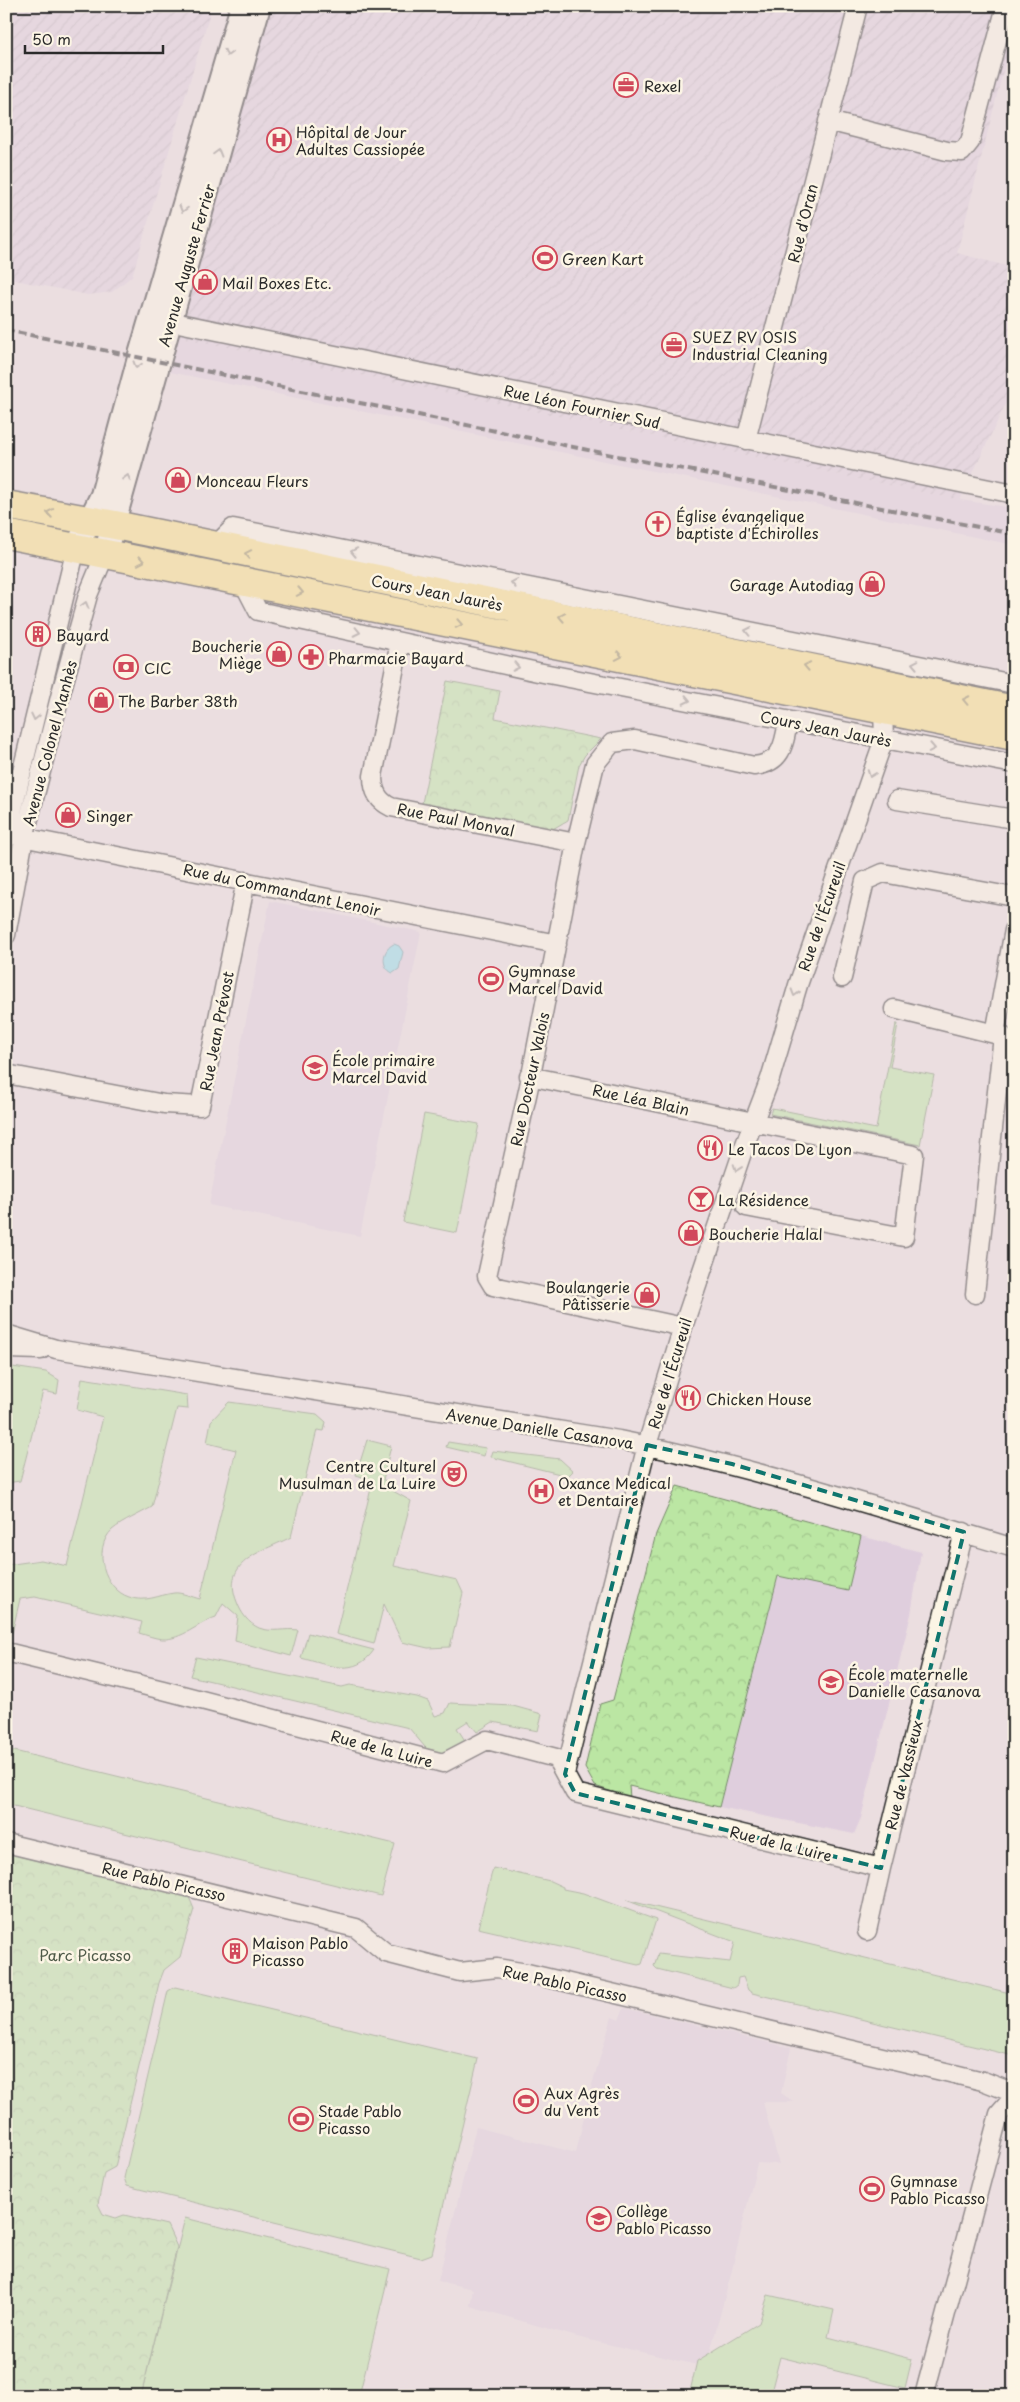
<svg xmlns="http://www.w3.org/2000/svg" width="1020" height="2402" font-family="'Playpen Sans',sans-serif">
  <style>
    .built { fill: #dfcedd }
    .industrial { fill: url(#industrial-furrows) }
    .green { fill: #bbe6a3; stroke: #738867 }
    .park { fill: url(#park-crowns); stroke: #738867 }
    .water { fill: #8ddceb; stroke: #66959e }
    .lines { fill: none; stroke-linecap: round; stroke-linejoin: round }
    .minor-casing { stroke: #2b2b2b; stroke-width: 21 }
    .tertiary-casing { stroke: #2b2b2b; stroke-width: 26 }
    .primary-casing { stroke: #2b2b2b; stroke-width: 31 }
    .minor { stroke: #fcf5e5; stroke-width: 18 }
    .tertiary { stroke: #fcf5e5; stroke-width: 22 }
    .primary { stroke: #fae180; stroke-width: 28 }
    .rail { stroke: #2b2b2b; stroke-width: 4; stroke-dasharray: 8 4; stroke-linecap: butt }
    .oneway { stroke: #949088 }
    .oneway2 { stroke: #928656 }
    .marked { fill: none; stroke: #0f766e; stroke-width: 4; stroke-dasharray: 10 6; stroke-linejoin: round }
    .labels { text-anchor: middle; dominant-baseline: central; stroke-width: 5; stroke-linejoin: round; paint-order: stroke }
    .poi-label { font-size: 15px; fill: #2b2b2b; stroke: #fcf5e5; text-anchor: start }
    .street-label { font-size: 15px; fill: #2b2b2b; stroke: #fcf5e5 }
    .park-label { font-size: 15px; fill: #4f5a49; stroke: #fcf5e5 }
  </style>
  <defs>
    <pattern id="industrial-furrows" width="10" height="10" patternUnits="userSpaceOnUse" patternTransform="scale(1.25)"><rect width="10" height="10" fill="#dfcedd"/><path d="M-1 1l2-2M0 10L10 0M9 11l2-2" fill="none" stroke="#c0b1be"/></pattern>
    <pattern id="park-crowns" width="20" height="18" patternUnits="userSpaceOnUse" patternTransform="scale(1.25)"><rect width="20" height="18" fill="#bbe6a3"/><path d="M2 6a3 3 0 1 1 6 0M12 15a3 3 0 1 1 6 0" fill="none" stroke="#a1c58c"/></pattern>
  </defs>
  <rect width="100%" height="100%" fill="#ebdee0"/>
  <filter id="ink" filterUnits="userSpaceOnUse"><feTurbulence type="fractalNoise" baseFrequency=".02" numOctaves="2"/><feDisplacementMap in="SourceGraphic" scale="10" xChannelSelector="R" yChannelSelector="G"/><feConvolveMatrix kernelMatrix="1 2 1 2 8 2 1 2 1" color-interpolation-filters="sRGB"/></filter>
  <g filter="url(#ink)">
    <!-- built -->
    <path class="built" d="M179 337 960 500 1014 508V545L170 372Z
      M270 901 421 932 360 1236 209 1205Z
      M861 1536 921 1552 911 1614 861 1818 854 1834 719 1807 778 1576 848 1590Z
      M624 2008 791 2048 781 2093 794 2102H763L779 2164 757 2163 731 2274 706 2367 577 2337 470 2306 473 2289 438 2281 476 2127 576 2153 589 2095 612 2017 619 2020Z"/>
    <!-- industrial -->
    <path class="industrial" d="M6 6H212L132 276 112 292 88 295 6 278Z
      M272 6H1014V28L957 253 1014 268V386L960 500 179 337Z"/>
    <!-- green -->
    <path class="green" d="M896 1024H898L890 1067 934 1075 920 1145 770 1114 772 1108 876 1129Z
      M424 1114 479 1124 457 1233 403 1222Z
      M6 1366 46 1372 59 1380 57 1394 43 1391 20 1481 6 1483Z
      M82 1378 187 1395 188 1409 177 1408 152 1507C140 1514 123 1521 112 1530 92 1549 104 1589 129 1597 146 1603 158 1595 174 1593 181 1592 192 1597 200 1599L236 1450 207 1443 211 1421 229 1402 317 1414 326 1422 324 1431 317 1430 291 1537C265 1551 220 1560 237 1602 241 1613 248 1623 259 1628 272 1633 285 1628 298 1630L291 1656 235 1641 238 1616 223 1603 216 1617C198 1623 182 1640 162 1639 154 1638 146 1635 139 1633L142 1622 35 1597 20 1599 12 1633 6 1632V1565L41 1560 67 1566 103 1417 77 1410Z
      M367 1440 391 1446 383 1480 395 1483 393 1491 411 1501 394 1566 457 1580 463 1593 450 1647 428 1648 402 1642 384 1604 374 1644 336 1634 373 1480 356 1475Z
      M448 1442 486 1448 484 1456 446 1447Z
      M493 1451 560 1459 573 1471 568 1476 491 1457Z
      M308 1633 374 1650C355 1678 329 1665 301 1658Z
      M196 1657 342 1687 350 1685 417 1697 428 1701 435 1716 445 1713 450 1703 513 1706 542 1714 538 1731 493 1722 477 1732 468 1721 457 1728 466 1742 435 1759 409 1728 190 1676Z
      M6 1749 395 1844 381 1896 6 1804Z
      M493 1868 550 1881 563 1887V1889L583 1893 656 1920 642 1964 638 1965 478 1928Z
      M626 1900 1014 1994V2056L752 1993 748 1990 743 1977 738 1978 737 1985 733 1988 657 1969 654 1966 658 1954 730 1962 735 1942Z
      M175 1987 478 2059 432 2254 421 2258 127 2186 124 2178 168 1991Z
      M185 2218 390 2269 359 2396H141Z
      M768 2295 834 2310 828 2337 912 2359 905 2388 780 2357 770 2396H689L697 2361 759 2323Z"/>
    <!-- park -->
    <path class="park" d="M447 681 500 691 495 718 601 739 585 755 579 765 568 820 551 830 422 803Z
      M677 1486 861 1536 848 1591 778 1576 719 1807 629 1786 630 1798 595 1786 585 1768 600 1704 613 1700 656 1534Z
      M6 1853 189 1897 194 1909 180 1957 164 1970 159 1983 115 2167 104 2173 98 2204 103 2214 116 2218 124 2215 167 2225 177 2247 141 2396H6Z"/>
    <!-- water -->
    <path class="water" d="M394 944 399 946 403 952 399 969 393 973C380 968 382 949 394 944Z"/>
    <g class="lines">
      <defs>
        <path id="minor" d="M828 121 947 151 962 152 970 142 1006 6
          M159 319 1014 494
          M746 440 858 6
          M214 547 233 528 1014 684
          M242 580 258 611 538 672 1014 764
          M400 642 373 776C373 791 378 801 391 807L576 843
          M897 800 1014 819
          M7 834 557 944
          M6 837 76 548
          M6 935 24 838 61 693 88 595 105 554
          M842 978 865 881 883 873 1014 897
          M894 1009 1003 1036 975 1294
          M995 1034 1014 930
          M6 1074 164 1104 200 1106 246 881
          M529 1076 914 1155 904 1237 746 1207
          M683 1327 493 1286 487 1276 529 1086 576 843 595 764 612 743 635 740 754 766C782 763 784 745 788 721
          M6 1334 56 1349 619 1440C753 1467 883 1509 1014 1548
          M6 1349 41 1350
          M6 1652 163 1690 443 1763 487 1740 556 1758 575 1793 881 1868
          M565 1774 647 1445 683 1327 744 1147 770 1079 798 985 884 739 883 710
          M6 1843 356 1928 386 1953 460 1972 497 1968 527 1973 950 2073 983 2081 1014 2093
          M867 1931 881 1868 964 1532
          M924 2396 999 2114 1014 2097"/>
        <path id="tertiary" d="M76 548 102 495 139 358 242 6
          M105 554 259 6"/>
        <path id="primary" d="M6 505 115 525 1014 710
          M6 534 1014 736"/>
      </defs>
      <!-- minor casing -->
      <use href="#minor" class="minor-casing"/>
      <!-- tertiary casing -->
      <use href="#tertiary" class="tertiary-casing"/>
      <!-- primary casing -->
      <use href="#primary" class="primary-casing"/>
      <!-- minor -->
      <use href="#minor" class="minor"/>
      <!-- tertiary -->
      <use href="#tertiary" class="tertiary"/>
      <!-- primary -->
      <use href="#primary" class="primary"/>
      <!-- rail -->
      <path class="rail" d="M6 330 617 456 1014 534"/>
    </g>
    <!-- one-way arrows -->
    <defs><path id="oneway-chevron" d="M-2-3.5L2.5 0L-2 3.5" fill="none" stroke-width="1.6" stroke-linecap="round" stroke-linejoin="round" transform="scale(1.25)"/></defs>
    <g class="oneway">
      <use href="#oneway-chevron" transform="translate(228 53) rotate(106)"/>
      <use href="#oneway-chevron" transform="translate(218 153) rotate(-74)"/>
      <use href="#oneway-chevron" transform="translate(183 209) rotate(106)"/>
      <use href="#oneway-chevron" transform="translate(137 365) rotate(106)"/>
      <use href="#oneway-chevron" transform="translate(127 478) rotate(-76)"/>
      <use href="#oneway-chevron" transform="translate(354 552) rotate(-169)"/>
      <use href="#oneway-chevron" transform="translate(514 583) rotate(-169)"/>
      <use href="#oneway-chevron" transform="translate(85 605) rotate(-74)"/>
      <use href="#oneway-chevron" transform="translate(748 631) rotate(-168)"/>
      <use href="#oneway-chevron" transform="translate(357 632) rotate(12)"/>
      <use href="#oneway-chevron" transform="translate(915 664) rotate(-169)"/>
      <use href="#oneway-chevron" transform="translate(516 667) rotate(12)"/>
      <use href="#oneway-chevron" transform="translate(687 700) rotate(12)"/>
      <use href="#oneway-chevron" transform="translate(35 717) rotate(103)"/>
      <use href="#oneway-chevron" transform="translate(932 748) rotate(11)"/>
      <use href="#oneway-chevron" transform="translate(871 774) rotate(110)"/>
      <use href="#oneway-chevron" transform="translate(795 993) rotate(107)"/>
      <use href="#oneway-chevron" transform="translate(737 1168) rotate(109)"/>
    </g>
    <g class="oneway2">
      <use href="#oneway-chevron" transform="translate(50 513) rotate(-170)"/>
      <use href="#oneway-chevron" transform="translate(248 554) rotate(-169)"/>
      <use href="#oneway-chevron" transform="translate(141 561) rotate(11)"/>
      <use href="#oneway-chevron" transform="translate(300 592) rotate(11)"/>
      <use href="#oneway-chevron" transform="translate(562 617) rotate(-169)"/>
      <use href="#oneway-chevron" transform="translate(459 624) rotate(11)"/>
      <use href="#oneway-chevron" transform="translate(619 656) rotate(11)"/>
      <use href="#oneway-chevron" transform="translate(807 666) rotate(-169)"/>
      <use href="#oneway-chevron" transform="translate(966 700) rotate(-168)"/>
    </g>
  </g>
  <!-- marked area -->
  <path d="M0 0H1020V2402H0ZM647 1445 732 1464 964 1532 881 1868 575 1793 565 1774Z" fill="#ebdee0" fill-opacity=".55" fill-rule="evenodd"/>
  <path class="marked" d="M647 1445 732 1464 964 1532 881 1868 575 1793 565 1774Z"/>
  <!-- icons -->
  <defs>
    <symbol id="office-ring" viewBox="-11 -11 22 22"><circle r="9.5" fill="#fcf5e5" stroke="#d1495b" stroke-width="1.5"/><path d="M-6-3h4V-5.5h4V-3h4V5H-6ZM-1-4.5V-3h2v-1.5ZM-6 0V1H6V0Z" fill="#d1495b"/></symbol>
    <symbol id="hospital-ring" viewBox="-11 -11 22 22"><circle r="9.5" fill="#fcf5e5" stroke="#d1495b" stroke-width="1.5"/><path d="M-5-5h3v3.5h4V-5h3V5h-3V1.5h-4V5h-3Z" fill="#d1495b"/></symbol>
    <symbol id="stadium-ring" viewBox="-11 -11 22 22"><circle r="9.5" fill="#fcf5e5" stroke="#d1495b" stroke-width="1.5"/><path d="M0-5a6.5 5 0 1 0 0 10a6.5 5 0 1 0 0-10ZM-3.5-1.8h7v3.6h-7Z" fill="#d1495b"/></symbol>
    <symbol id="shop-ring" viewBox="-11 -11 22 22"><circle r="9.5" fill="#fcf5e5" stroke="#d1495b" stroke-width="1.5"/><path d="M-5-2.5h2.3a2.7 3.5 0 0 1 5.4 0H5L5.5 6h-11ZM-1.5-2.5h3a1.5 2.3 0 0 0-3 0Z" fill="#d1495b"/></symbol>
    <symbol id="church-ring" viewBox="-11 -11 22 22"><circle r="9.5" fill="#fcf5e5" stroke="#d1495b" stroke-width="1.5"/><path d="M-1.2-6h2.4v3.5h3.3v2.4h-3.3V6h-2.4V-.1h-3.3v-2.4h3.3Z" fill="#d1495b"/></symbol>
    <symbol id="building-ring" viewBox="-11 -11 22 22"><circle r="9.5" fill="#fcf5e5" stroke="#d1495b" stroke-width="1.5"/><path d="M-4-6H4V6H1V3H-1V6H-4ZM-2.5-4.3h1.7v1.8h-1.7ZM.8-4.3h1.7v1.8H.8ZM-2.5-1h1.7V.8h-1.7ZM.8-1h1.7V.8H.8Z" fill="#d1495b"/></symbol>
    <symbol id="pharmacy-ring" viewBox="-11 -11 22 22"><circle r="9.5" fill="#fcf5e5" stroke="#d1495b" stroke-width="1.5"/><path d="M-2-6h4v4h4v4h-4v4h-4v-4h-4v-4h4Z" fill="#d1495b"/></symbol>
    <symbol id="bank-ring" viewBox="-11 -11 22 22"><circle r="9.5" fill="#fcf5e5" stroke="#d1495b" stroke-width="1.5"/><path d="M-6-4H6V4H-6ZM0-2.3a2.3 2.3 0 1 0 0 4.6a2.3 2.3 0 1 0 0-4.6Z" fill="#d1495b"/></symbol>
    <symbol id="school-ring" viewBox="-11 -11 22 22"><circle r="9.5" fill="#fcf5e5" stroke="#d1495b" stroke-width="1.5"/><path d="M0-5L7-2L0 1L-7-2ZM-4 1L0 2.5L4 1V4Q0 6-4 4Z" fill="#d1495b"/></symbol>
    <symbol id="restaurant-ring" viewBox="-11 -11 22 22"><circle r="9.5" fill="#fcf5e5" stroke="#d1495b" stroke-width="1.5"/><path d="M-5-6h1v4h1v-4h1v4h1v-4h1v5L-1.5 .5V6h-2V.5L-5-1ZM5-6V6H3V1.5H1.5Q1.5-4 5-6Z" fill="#d1495b"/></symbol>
    <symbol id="bar-ring" viewBox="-11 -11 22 22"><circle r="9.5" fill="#fcf5e5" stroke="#d1495b" stroke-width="1.5"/><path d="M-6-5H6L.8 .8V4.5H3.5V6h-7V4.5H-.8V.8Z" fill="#d1495b"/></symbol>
    <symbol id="theatre-ring" viewBox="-11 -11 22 22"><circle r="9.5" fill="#fcf5e5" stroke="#d1495b" stroke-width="1.5"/><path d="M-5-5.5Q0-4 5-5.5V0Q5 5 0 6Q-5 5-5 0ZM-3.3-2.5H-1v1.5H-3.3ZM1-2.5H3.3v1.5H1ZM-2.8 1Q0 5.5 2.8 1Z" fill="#d1495b"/></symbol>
  </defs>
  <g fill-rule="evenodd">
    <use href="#office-ring" x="612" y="71" width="28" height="28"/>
    <use href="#hospital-ring" x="265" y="126" width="28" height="28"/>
    <use href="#stadium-ring" x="531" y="244" width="28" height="28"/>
    <use href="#shop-ring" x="191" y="268" width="28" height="28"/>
    <use href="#office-ring" x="660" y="331" width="28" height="28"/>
    <use href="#shop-ring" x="164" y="466" width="28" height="28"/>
    <use href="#church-ring" x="644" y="510" width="28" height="28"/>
    <use href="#shop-ring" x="858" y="570" width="28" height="28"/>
    <use href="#building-ring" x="24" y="620" width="28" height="28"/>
    <use href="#shop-ring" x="265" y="640" width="28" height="28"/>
    <use href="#pharmacy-ring" x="297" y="643" width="28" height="28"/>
    <use href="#bank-ring" x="112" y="653" width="28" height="28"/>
    <use href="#shop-ring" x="87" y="686" width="28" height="28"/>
    <use href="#shop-ring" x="54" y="801" width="28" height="28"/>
    <use href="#stadium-ring" x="477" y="965" width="28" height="28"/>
    <use href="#school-ring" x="301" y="1054" width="28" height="28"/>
    <use href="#restaurant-ring" x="696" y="1134" width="28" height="28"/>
    <use href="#bar-ring" x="687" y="1185" width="28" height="28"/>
    <use href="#shop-ring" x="677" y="1219" width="28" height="28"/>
    <use href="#shop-ring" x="633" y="1281" width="28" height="28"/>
    <use href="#restaurant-ring" x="674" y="1384" width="28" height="28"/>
    <use href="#theatre-ring" x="440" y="1460" width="28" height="28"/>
    <use href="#hospital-ring" x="527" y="1477" width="28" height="28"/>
    <use href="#school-ring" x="817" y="1668" width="28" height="28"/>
    <use href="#building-ring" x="221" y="1937" width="28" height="28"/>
    <use href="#stadium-ring" x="512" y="2087" width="28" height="28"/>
    <use href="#stadium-ring" x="287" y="2105" width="28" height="28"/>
    <use href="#stadium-ring" x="858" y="2175" width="28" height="28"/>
    <use href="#school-ring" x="585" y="2205" width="28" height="28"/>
  </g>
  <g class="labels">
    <!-- poi labels -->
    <g class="poi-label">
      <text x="644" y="85">Rexel</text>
      <text x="296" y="131">Hôpital de Jour<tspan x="296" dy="17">Adultes Cassiopée</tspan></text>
      <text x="562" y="258">Green Kart</text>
      <text x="222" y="282">Mail Boxes Etc.</text>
      <text x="692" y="336">SUEZ RV OSIS<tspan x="692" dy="17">Industrial Cleaning</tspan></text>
      <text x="196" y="480">Monceau Fleurs</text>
      <text x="676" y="515">Église évangelique<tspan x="676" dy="17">baptiste d'Échirolles</tspan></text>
      <text x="854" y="584" text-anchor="end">Garage Autodiag</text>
      <text x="56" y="634">Bayard</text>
      <text x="262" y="645" text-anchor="end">Boucherie<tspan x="262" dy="17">Miège</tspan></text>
      <text x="328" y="657">Pharmacie Bayard</text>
      <text x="144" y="667">CIC</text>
      <text x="118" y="700">The Barber 38th</text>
      <text x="86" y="815">Singer</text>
      <text x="508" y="970">Gymnase<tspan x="508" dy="17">Marcel David</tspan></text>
      <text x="332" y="1059">École primaire<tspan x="332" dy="17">Marcel David</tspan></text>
      <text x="728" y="1148">Le Tacos De Lyon</text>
      <text x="718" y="1199">La Résidence</text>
      <text x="708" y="1233">Boucherie Halal</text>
      <text x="630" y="1286" text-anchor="end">Boulangerie<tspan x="630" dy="17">Pâtisserie</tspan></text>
      <text x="706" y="1398">Chicken House</text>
      <text x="436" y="1465" text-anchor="end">Centre Culturel<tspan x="436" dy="17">Musulman de La Luire</tspan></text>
      <text x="558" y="1482">Oxance Medical<tspan x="558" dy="17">et Dentaire</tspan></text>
      <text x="848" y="1673">École maternelle<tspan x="848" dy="17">Danielle Casanova</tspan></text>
      <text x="252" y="1942">Maison Pablo<tspan x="252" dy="17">Picasso</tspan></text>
      <text x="544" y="2092">Aux Agrès<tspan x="544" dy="17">du Vent</tspan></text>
      <text x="318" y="2110">Stade Pablo<tspan x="318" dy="17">Picasso</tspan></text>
      <text x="890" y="2180">Gymnase<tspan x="890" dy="17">Pablo Picasso</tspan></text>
      <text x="616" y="2210">Collège<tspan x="616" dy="17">Pablo Picasso</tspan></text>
    </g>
    <!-- street labels -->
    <g class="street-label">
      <text transform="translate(802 223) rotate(-76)">Rue d'Oran</text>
      <text transform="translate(186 265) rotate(-74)">Avenue Auguste Ferrier</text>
      <text transform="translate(582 406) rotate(12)">Rue Léon Fournier Sud</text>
      <text transform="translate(437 592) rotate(11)">Cours Jean Jaurès</text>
      <text transform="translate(826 728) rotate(11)">Cours Jean Jaurès</text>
      <text transform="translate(49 743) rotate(-75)">Avenue Colonel Manhès</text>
      <text transform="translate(456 819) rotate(11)">Rue Paul Monval</text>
      <text transform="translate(282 889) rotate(12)">Rue du Commandant Lenoir</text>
      <text transform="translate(821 916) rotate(-71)">Rue de l'Écureuil</text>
      <text transform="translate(216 1031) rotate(-79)">Rue Jean Prévost</text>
      <text transform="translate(529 1079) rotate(-78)">Rue Docteur Valois</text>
      <text transform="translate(641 1099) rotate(12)">Rue Léa Blain</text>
      <text transform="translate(669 1373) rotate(-73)">Rue de l'Écureuil</text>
      <text transform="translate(540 1428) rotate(9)">Avenue Danielle Casanova</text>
      <text transform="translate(382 1748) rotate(15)">Rue de la Luire</text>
      <text transform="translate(903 1775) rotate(-76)">Rue de Vassieux</text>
      <text transform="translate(781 1843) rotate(14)">Rue de la Luire</text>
      <text transform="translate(164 1881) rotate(13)">Rue Pablo Picasso</text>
      <text transform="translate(565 1983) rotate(12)">Rue Pablo Picasso</text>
    </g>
    <!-- park labels -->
    <g class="park-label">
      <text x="85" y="1954">Parc Picasso</text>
    </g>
  </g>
  <!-- margin -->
  <rect width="1020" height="2402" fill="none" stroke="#fcf5e5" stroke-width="25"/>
  <rect x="12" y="12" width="995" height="2377" fill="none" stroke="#2b2b2b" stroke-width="2" filter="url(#ink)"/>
  <!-- scale -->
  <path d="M25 45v8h138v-8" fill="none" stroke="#2b2b2b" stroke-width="2.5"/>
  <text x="32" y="45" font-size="15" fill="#2b2b2b" stroke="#fcf5e5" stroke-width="4" paint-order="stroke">50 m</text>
</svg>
